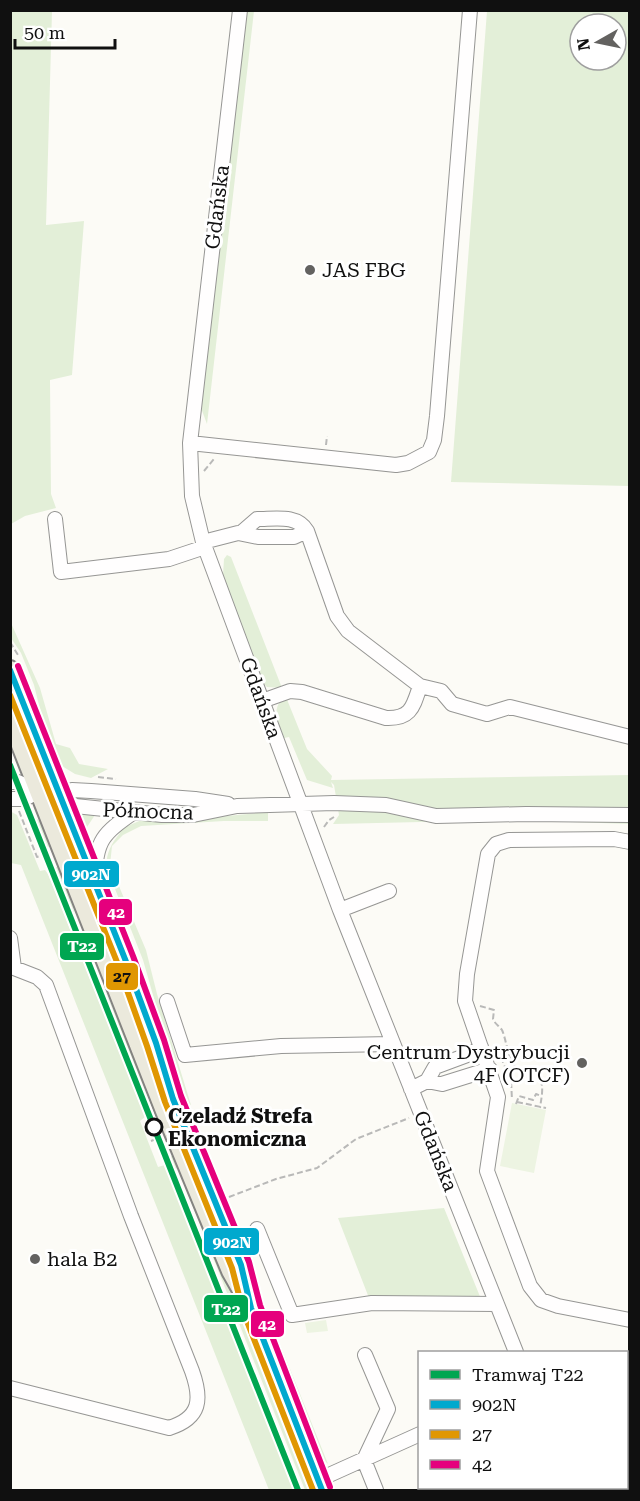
<svg xmlns="http://www.w3.org/2000/svg" width="640" height="1501" font-family="'Roboto Serif',serif">
  <style>
    .green { fill: #e3efd8; fill-rule: evenodd }
    .pitch { fill: #edf4e2 }
    .lines { fill: none; stroke-linecap: round; stroke-linejoin: round }
    .minor-casing { stroke: #969694; stroke-width: 16 }
    .major-casing { stroke: #848381; stroke-width: 20 }
    .path { stroke: #b9b9b8; stroke-width: 2; stroke-dasharray: 6 3; stroke-linecap: butt }
    .minor { stroke: #fffefe; stroke-width: 14 }
    .major { stroke: #ebe9dc; stroke-width: 16 }
    .bus-1-casing { stroke: #fff; stroke-width: 10 }
    .bus-2-casing { stroke: #fff; stroke-width: 10 }
    .bus-3-casing { stroke: #fff; stroke-width: 10 }
    .bus-1 { stroke: #00a9ce; stroke-width: 6 }
    .bus-2 { stroke: #e09702; stroke-width: 6 }
    .bus-3 { stroke: #e5007d; stroke-width: 6 }
    .tram-1-casing { stroke: #fff; stroke-width: 10 }
    .tram-1 { stroke: #00a651; stroke-width: 6 }
    .poi-dot { fill: #636260; stroke: #fff; stroke-width: 2 }
    .stop-dot { fill: #fff; stroke: #101010; stroke-width: 3 }
    .labels { text-anchor: middle; dominant-baseline: central; stroke-width: 6; stroke-linejoin: round; paint-order: stroke }
    .street-label { font-size: 20px; fill: #101010; stroke: #fff }
    .poi-label { font-size: 20px; fill: #101010; stroke: #fff; text-anchor: start }
    .stop-label { font-size: 20px; font-weight: bold; fill: #101010; stroke: #fff; text-anchor: start }
    .line-badge { stroke: #fff; stroke-width: 2 }
    .badge-label { font-size: 16px; text-anchor: middle; font-weight: bold; fill: #fff }
    .pale-badge-label { font-size: 16px; text-anchor: middle; font-weight: bold; fill: #111 }
  </style>
  <rect width="100%" height="100%" fill="#fcfbf6"/>
  <!-- green -->
  <path class="green" d="M11 10 52 11 46 225 84 221 72 375 50 380 51 494 56 508 25 516 11 524Z
    M247 11H254L207 424 201 408Z
    M487 11H629V486L451 482ZM580 24H616V60H580Z
    M227 555 231 557 282 688 267 687 261 681 223 575 224 559Z
    M11 623 40 688 56 744 70 748 79 764 108 769 91 778 75 774 62 766 46 733 34 685 21 653 11 638Z
    M286 697 307 749 332 776 331 780 629 775V824L515 820 333 824 339 815 334 785 331 782 333 788 307 780 289 737 284 738C279 724 269 707 286 697Z
    M10 811 17 815 40 871 45 870 48 874 145 1117 140 1121 158 1167 165 1165 295 1490H269L21 865 11 863Z
    M268 812V821H224L141 826 123 835 112 846 110 865 146 950 157 994 191 1105 186 1102 173 1065 143 960 106 866C107 852 111 844 120 833L118 830 144 819 185 820Z
    M86 814 95 815 83 833 78 819V815Z
    M32 815 42 823 54 845 45 848Z
    M55 867H59C66 885 77 908 75 928L54 872Z
    M92 967C118 1011 135 1062 152 1110L150 1112Z
    M177 1154 311 1490H305L178 1169 174 1168 169 1157Z
    M444 1208 481 1299 369 1298 338 1218Z
    M227 1211 328 1464 323 1459 224 1212Z"/>
  <!-- pitch -->
  <path class="pitch" d="M512 1103 546 1110 534 1173 500 1166Z
    M326 1320 328 1331 307 1333 305 1323Z"/>
  <g class="lines">
    <defs>
      <path id="minor" d="M240 10 190 443 192 496 203 542 340 910 516 1352
        M190 443 396 465 408 463 429 452 434 440 437 416 470 10
        M55 519 61 572 169 559 205 547
        M242 532 257 519C275 519 297 514 307 531L337 616 348 631 420 686 441 691 452 704 487 714 510 707 630 737
        M203 542 238 533 258 537H294L307 531
        M262 701 290 691 302 692 386 718C411 719 413 707 420 686
        M10 782H18L38 792 61 796 75 806 162 815H193L237 806 334 803 386 805 436 816 526 814 630 815
        M61 796 72 790 91 791 195 799 228 804
        M10 799H24L38 792
        M630 842 614 839 509 840 496 844 488 854 467 974 465 1001 498 1097 487 1171 530 1286 541 1300 558 1306 630 1320
        M95 879C95 840 104 833 134 812
        M340 910 389 891
        M10 938 14 968 37 977 46 985 131 1216 192 1371C202 1399 201 1418 169 1428L10 1388
        M167 1001 185 1055 281 1046 393 1044
        M427 1081 442 1084 490 1069
        M411 1089 427 1081 435 1067 470 1054 481 1047
        M257 1229 292 1315 372 1303 497 1304
        M365 1355 388 1409 364 1460 376 1490
        M626 1442H630
        M318 1480 420 1434
        M527 1488 528 1490
        M568 1488 569 1490"/>
      <path id="major" d="M10 669 125 959 156 1043 173 1099 241 1265 246 1286
        M10 720 164 1111 230 1271 251 1308 322 1490"/>
    </defs>
    <!-- minor casing -->
    <use href="#minor" class="minor-casing"/>
    <!-- major casing -->
    <use href="#major" class="major-casing"/>
    <!-- path -->
    <path class="path" d="M326 445 327 436
      M204 471 214 459
      M10 642 18 655
      M98 777 116 779
      M19 811 37 857 48 854
      M324 827 329 820 334 817
      M480 1006 494 1010 493 1019C495 1024 499 1026 502 1030 507 1041 508 1064 519 1069 522 1071 528 1069 533 1070 546 1081 542 1093 540 1108
      M497 1049 511 1080 512 1100
      M517 1102 546 1108
      M516 1104 519 1096 533 1100 536 1094 541 1096
      M151 1141 159 1138
      M229 1197 276 1179 317 1168 356 1139 409 1118"/>
    <!-- minor -->
    <use href="#minor" class="minor"/>
    <!-- major -->
    <use href="#major" class="major"/>
    <defs>
      <path id="bus-1" d="M10 670 125 959 156 1043 173 1099 241 1265 251 1308 322 1490"/>
      <path id="bus-2" d="M10 695 117 962 147 1046 165 1102 232 1268 243 1311 313 1490"/>
      <path id="bus-3" d="M18 666 133 956 164 1040 181 1096 249 1262 260 1305 330 1487"/>
    </defs>
    <!-- bus-1 casing -->
    <use href="#bus-1" class="bus-1-casing"/>
    <!-- bus-2 casing -->
    <use href="#bus-2" class="bus-2-casing"/>
    <!-- bus-3 casing -->
    <use href="#bus-3" class="bus-3-casing"/>
    <!-- bus-1 -->
    <use href="#bus-1" class="bus-1"/>
    <!-- bus-2 -->
    <use href="#bus-2" class="bus-2"/>
    <!-- bus-3 -->
    <use href="#bus-3" class="bus-3"/>
    <defs>
      <path id="tram-1" d="M10 765 298 1490"/>
    </defs>
    <!-- tram-1 casing -->
    <use href="#tram-1" class="tram-1-casing"/>
    <!-- tram-1 -->
    <use href="#tram-1" class="tram-1"/>
  </g>
  <!-- markers -->
  <g class="poi-dot">
    <circle cx="310" cy="270" r="6"/>
    <circle cx="582" cy="1063" r="6"/>
    <circle cx="35" cy="1259" r="6"/>
  </g>
  <circle class="stop-dot" cx="154" cy="1127" r="8"/>
  <g class="labels">
    <!-- street labels -->
    <g class="street-label">
      <text transform="translate(217 207) rotate(-83)">Gdańska</text>
      <text transform="translate(261 698) rotate(70)">Gdańska</text>
      <text transform="translate(148 811) rotate(2)">Północna</text>
      <text transform="translate(436 1151) rotate(68)">Gdańska</text>
    </g>
    <!-- poi labels -->
    <g class="poi-label">
      <text x="322" y="270">JAS FBG</text>
      <text x="570" y="1052" text-anchor="end">Centrum Dystrybucji<tspan x="570" dy="23">4F (OTCF)</tspan></text>
      <text x="47" y="1259">hala B2</text>
    </g>
    <!-- stop labels -->
    <g class="stop-label">
      <text x="168" y="1116">Czeladź Strefa<tspan x="168" dy="23">Ekonomiczna</tspan></text>
    </g>
  </g>
  <g class="line-badge">
    <rect x="63" y="860" width="57" height="28" rx="6" fill="#00a9ce"/>
    <rect x="98" y="898" width="35" height="28" rx="6" fill="#e5007d"/>
    <rect x="59" y="932" width="46" height="29" rx="6" fill="#00a651"/>
    <rect x="105" y="962" width="34" height="29" rx="6" fill="#e09702"/>
    <rect x="203" y="1227" width="57" height="29" rx="6" fill="#00a9ce"/>
    <rect x="203" y="1294" width="46" height="29" rx="6" fill="#00a651"/>
    <rect x="250" y="1310" width="35" height="28" rx="6" fill="#e5007d"/>
  </g>
  <g class="badge-label">
    <text x="91" y="880">902N</text>
    <text x="116" y="918">42</text>
    <text x="82" y="952">T22</text>
    <text x="232" y="1248">902N</text>
    <text x="226" y="1315">T22</text>
    <text x="267" y="1330">42</text>
  </g>
  <g class="pale-badge-label">
    <text x="122" y="982">27</text>
  </g>
  <!-- border -->
  <rect width="640" height="1501" fill="none" stroke="#101010" stroke-width="24"/>
  <!-- legend -->
  <rect x="418" y="1351" width="210" height="138" fill="#ffffff" stroke="#9f9f9f" stroke-width="1.5"/>
  <rect x="430" y="1370" width="30" height="9" fill="#00a651" stroke="#9f9f9f" stroke-width="1.5"/>
  <text x="472" y="1381" font-size="18" fill="#101010">Tramwaj T22</text>
  <rect x="430" y="1400" width="30" height="9" fill="#00a9ce" stroke="#9f9f9f" stroke-width="1.5"/>
  <text x="472" y="1411" font-size="18" fill="#101010">902N</text>
  <rect x="430" y="1430" width="30" height="9" fill="#e09702" stroke="#9f9f9f" stroke-width="1.5"/>
  <text x="472" y="1441" font-size="18" fill="#101010">27</text>
  <rect x="430" y="1460" width="30" height="9" fill="#e5007d" stroke="#9f9f9f" stroke-width="1.5"/>
  <text x="472" y="1471" font-size="18" fill="#101010">42</text>
  <!-- north arrow -->
  <g transform="translate(598 42) rotate(261)"><circle r="28" fill="#ffffff" stroke="#9f9f9f" stroke-width="1.5"/>
  <path d="M0-4.5L10 22L0 15L-10 22Z" fill="#636260"/>
  <text y="-9" font-size="16" font-weight="bold" text-anchor="middle" fill="#101010">N</text>
  </g>
  <!-- scale -->
  <path d="M15 39v9h100v-9" fill="none" stroke="#101010" stroke-width="3"/>
  <text x="24" y="39" font-size="18" fill="#101010" stroke="#ffffff" stroke-width="4.5" paint-order="stroke">50 m</text>
</svg>
